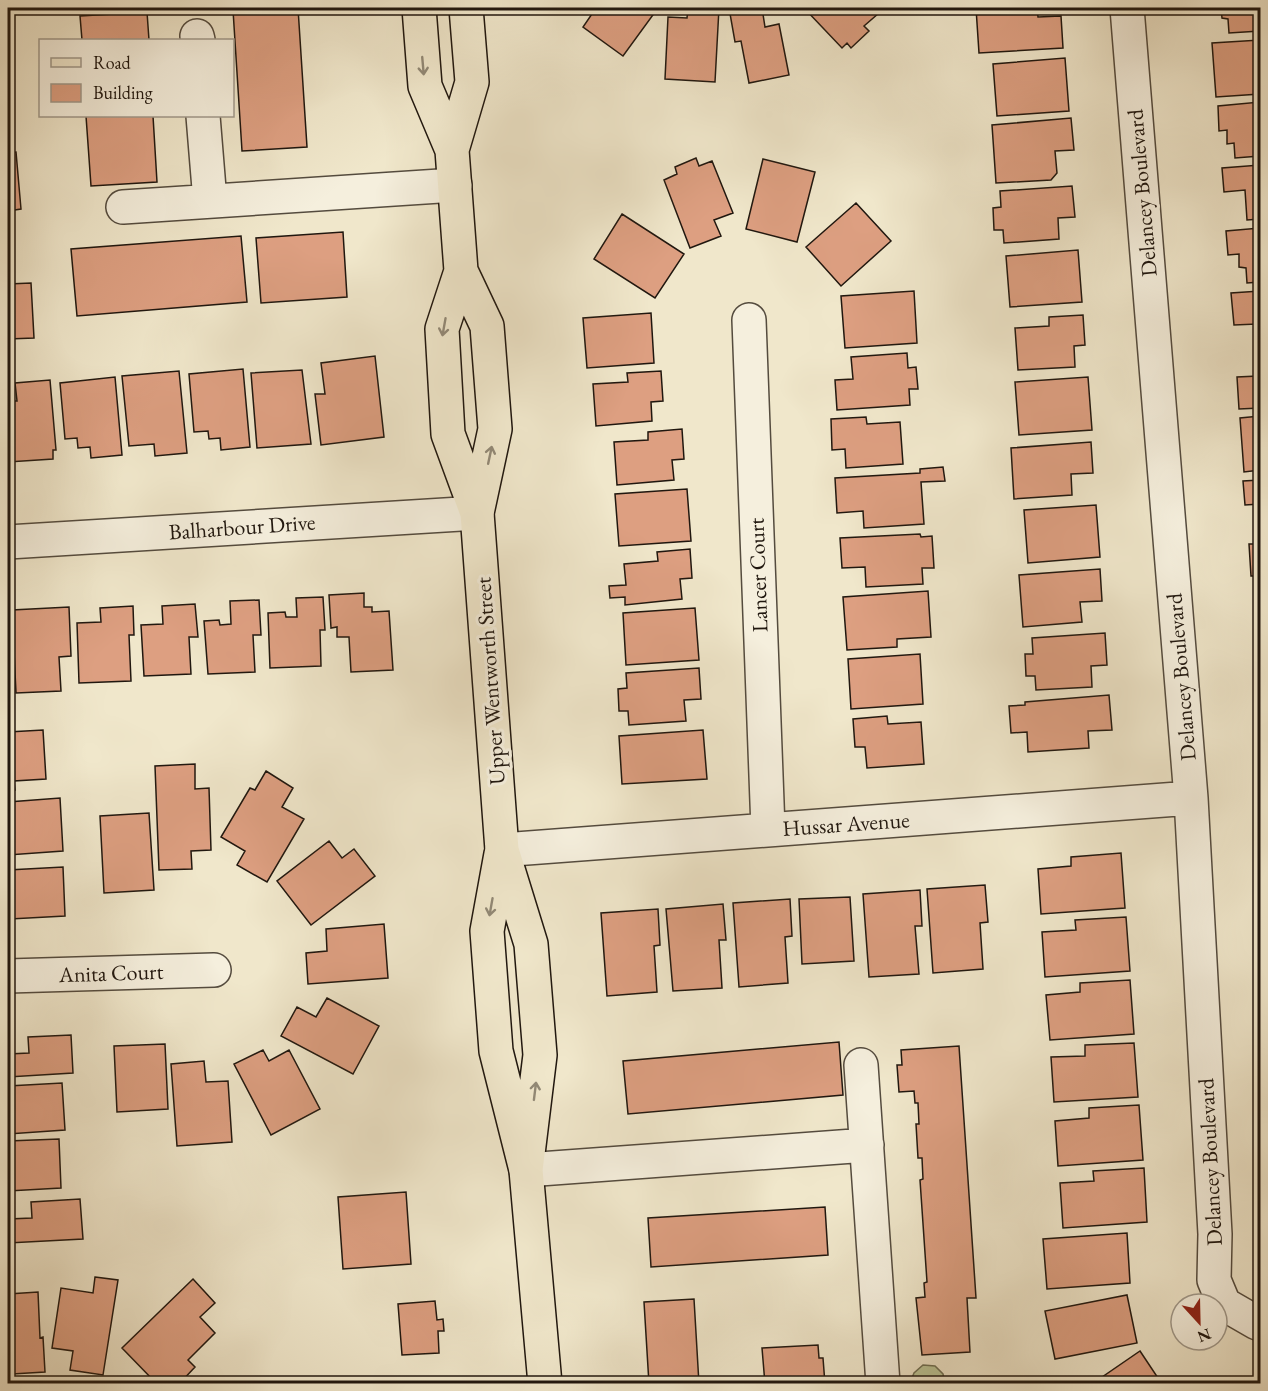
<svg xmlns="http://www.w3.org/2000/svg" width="1268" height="1391" font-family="'EB Garamond',serif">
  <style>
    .green { fill: #bbc596; stroke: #6e6e52; stroke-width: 1.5 }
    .building { fill: #dd9f81; stroke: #20170f; stroke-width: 1.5 }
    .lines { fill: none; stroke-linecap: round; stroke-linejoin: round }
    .minor-casing { stroke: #544b3e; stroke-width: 36 }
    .major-casing { stroke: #20170f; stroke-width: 36 }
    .minor { stroke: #f5efdd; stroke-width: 33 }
    .major { stroke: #f0e7cb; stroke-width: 33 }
    .oneway { stroke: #928976 }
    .labels { text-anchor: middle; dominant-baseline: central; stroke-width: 6; stroke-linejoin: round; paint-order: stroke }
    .street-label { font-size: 22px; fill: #20170f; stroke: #f5efdd }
  </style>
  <rect width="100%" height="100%" fill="#f0e7cb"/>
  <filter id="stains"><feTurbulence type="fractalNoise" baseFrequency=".00333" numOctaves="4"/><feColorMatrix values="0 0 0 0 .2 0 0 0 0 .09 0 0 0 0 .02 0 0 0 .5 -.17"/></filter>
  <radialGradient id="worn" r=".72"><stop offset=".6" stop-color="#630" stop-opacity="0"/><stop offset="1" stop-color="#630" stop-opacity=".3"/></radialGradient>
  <!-- green -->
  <path class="green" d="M923 1365 935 1366 943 1374 945 1383H910L914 1373Z"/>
  <!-- building -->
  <path class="building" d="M267 8H298L307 147 242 151 233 10Z
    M596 8H658L623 56 583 27Z
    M688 8H719L715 82 665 79 668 17 687 18Z
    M729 8H762L765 27 779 24 789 75 749 83 741 41 735 42Z
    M804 8H874L879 13 864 26 869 31 851 48 847 43 842 48Z
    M976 8H1037L1038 17 1061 16 1063 48 979 53Z
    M1221 8H1260V31L1229 33 1228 19 1222 18Z
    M147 12 149 40H82L80 16Z
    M8 14 12 73H8Z
    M1260 40V94L1216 97 1212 43Z
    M1065 58 1069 111 997 116 993 64Z
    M1260 102V156L1235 158 1234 143 1227 144V130L1219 131 1218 106Z
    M86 116H153L157 182 91 186Z
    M1071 118 1074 150 1055 151 1057 173 1051 180 996 183 992 125Z
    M16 152 21 209 8 211V153Z
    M696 158 699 166 712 161 733 213 714 220 721 236 690 248 664 180 677 174 675 167Z
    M763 159 815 172 797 242 746 229Z
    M1260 165V219L1247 220 1245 190 1224 192 1222 168Z
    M1072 186 1075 217 1058 218 1059 239 1004 243 1003 230H994L993 208 1001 207 1000 191Z
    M856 203 891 241 841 286 806 247Z
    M622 214 684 254 655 298 594 259Z
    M1260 228V282L1247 283 1246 268 1239 267V254L1228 255 1226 231Z
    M343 232 347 297 261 303 256 238Z
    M241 236 247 302 77 316 71 249Z
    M1078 250 1082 302 1010 307 1006 256Z
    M31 283 34 338 8 339V284Z
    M914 291 917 343 845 348 841 296Z
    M1260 291V340H1258L1257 324 1234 325 1231 293Z
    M651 313 654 363 587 368 583 318Z
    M1083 315 1085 345 1074 346 1075 367 1018 370 1015 328 1049 326V317Z
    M907 353 908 368 916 367 918 389H909L910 405 837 410 835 380 853 379 851 357Z
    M375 356 384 437 321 445 315 394H325L321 363Z
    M1256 359H1260V408L1239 409 1237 377 1258 376Z
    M243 369 250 447 221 450 220 438 209 439 208 431 194 432 189 374Z
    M302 370 311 444 257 448 251 373Z
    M179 371 187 453 155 456 154 444 129 446 122 376Z
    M661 371 663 401 651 402 652 421 596 426 593 384 628 382 627 373Z
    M115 377 122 455 91 458 90 447 78 448 77 438 65 439 60 383Z
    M1088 377 1092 430 1019 435 1015 382Z
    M50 380 56 450H53V459L8 462V401H17L15 383Z
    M1260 416V470L1244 472 1240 418Z
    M866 417 867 424 900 422 903 464 846 468 845 449 832 450 831 419Z
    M682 429 684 459 672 460 674 480 617 485 614 442 648 440V432Z
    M1091 442 1093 473 1071 474 1072 495 1014 499 1011 448Z
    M943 467 945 481 921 482 924 524 864 528 863 511 837 513 835 478 920 473V469Z
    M1260 480V504L1245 505 1243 481Z
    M687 489 691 541 619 546 615 494Z
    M1096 505 1100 557 1028 563 1024 510Z
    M920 534 921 537 932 536 934 568H922L923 584 866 587 865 567 842 568 840 538Z
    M1249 544H1260V576H1251Z
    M690 549 692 578 680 579 682 599 625 605V597L610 598 609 586 626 585 624 564 658 561 657 552Z
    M1100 569 1102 601 1080 602 1082 622 1023 627 1019 575Z
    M928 591 931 637 897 639V647L847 650 843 597Z
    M364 593V607H372V612L389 611 393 670 351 672 349 637H337V627L331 628 329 595Z
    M323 597 325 630H320L321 666 270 668 268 613 285 612 286 617H297L296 598Z
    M259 600 261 635H253L255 672 208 674 204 621 219 620 220 625 231 624 230 601Z
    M195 604 198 637H189L191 674 144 676 141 625 163 624 162 606Z
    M133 606 134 635H129L131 681 79 683 77 623 101 622 100 608Z
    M69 607 71 656 59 657 61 691 16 693 12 610Z
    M695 608 699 660 626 665 623 613Z
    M1254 628H1260V660H1256Z
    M1105 633 1107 665 1091 666 1092 687 1036 690 1035 676H1026L1025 654H1033L1032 638Z
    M920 654 923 704 851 709 848 659Z
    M699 668 701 699 684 700 686 721 629 725 628 711H619L618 689 627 688 626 673Z
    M1109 695 1112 730 1088 731 1089 748 1028 752 1027 732 1011 733 1009 706 1025 705V702Z
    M887 716 888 724 921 722 924 764 867 768 865 747H855L853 719Z
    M43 730 46 779 14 781 15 790 8 791V732Z
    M703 730 707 779 622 784 619 736Z
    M195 764V789L209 788 211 850 191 851 192 869 159 870 155 766Z
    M266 771 293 788 282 807 304 819 267 882 237 865 245 851 221 837 250 788 255 790Z
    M60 798 63 851 8 855V802Z
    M149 813 154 890 104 893 100 816Z
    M329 841 342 858 354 849 375 876 311 925 277 881Z
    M1121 853 1125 908 1041 914 1038 869 1071 866V857Z
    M63 867 65 916 10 919 8 870Z
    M985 885 988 922 980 923 983 969 933 973 927 889Z
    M920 890 922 926H915L919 974 869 977 863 894Z
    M850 897 854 961 802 964 799 899Z
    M790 899 792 936 785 937 788 983 739 987 733 903Z
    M723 904 726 940H719L722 988 673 991 666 909Z
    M658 909 660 945 654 946 657 992 607 996 601 913Z
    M1126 917 1130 971 1045 977 1042 932 1076 930 1075 920Z
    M384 924 388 978 308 984 306 953 327 951 326 929Z
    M1130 980 1134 1034 1050 1040 1046 995 1080 992V983Z
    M327 998 379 1026 353 1074 281 1036 297 1007 316 1017Z
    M71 1035 73 1073 8 1077V1054L29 1053 28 1037Z
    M839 1042 843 1095 628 1114 623 1061Z
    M1134 1043 1138 1097 1054 1102 1051 1057 1085 1056V1045Z
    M165 1044 168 1109 117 1112 114 1046Z
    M959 1046 976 1298H967L970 1352 922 1355 916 1298 925 1297 924 1283 927 1282 920 1180 923 1179 922 1158H918L916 1124H919L918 1103H915L914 1091 899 1092 897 1065H902L901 1050Z
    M263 1050 269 1061 289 1050 320 1109 271 1135 234 1064Z
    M204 1061 206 1082 228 1081 232 1142 177 1146 171 1064Z
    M62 1083 65 1130 8 1134V1086Z
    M1139 1105 1143 1160 1058 1166 1055 1121 1089 1118V1108Z
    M59 1139 61 1188 8 1191V1141Z
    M1144 1168 1147 1222 1063 1228 1060 1183 1094 1181 1093 1171Z
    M406 1192 411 1264 343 1269 338 1197Z
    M80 1199 83 1239 8 1243V1219L32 1218 31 1202Z
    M825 1207 828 1255 651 1267 648 1218Z
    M1127 1233 1130 1283 1047 1289 1043 1239Z
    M95 1277 118 1280 103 1375 70 1370 73 1351 52 1348 61 1288 93 1293Z
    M193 1279 215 1303 200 1317 215 1333 188 1360 195 1367 179 1384H157L122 1348Z
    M38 1292 40 1338 43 1337 45 1372 12 1374 11 1353H8V1294Z
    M1127 1295 1137 1343 1055 1359 1045 1311Z
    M694 1299 699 1384H649L644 1302Z
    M435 1301 437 1320 443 1319 444 1331H438L439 1353 402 1355 398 1304Z
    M818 1345 819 1358H823L825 1384H765L762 1348Z
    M1140 1351 1162 1384H1092Z"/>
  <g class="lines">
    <defs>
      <path id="minor" d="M1127 8 1191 798 1215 1234 1214 1280 1224 1304 1257 1323H1260
        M197 36 198 40
        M203 116 210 201
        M123 207 455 185
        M749 320 768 829
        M8 542 477 513
        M502 850 1191 798
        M8 976 214 970
        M861 1065 883 1384
        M526 1170 867 1145"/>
      <path id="major" d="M419 8 425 86 452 150 461 271 487 326 495 429 477 513 502 850 531 944 540 1055 526 1170
        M452 150 472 82 466 8
        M461 271 442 329 448 434 477 513
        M501 854 487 931 496 1051 526 1170 545 1384"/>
    </defs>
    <!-- minor casing -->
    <use href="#minor" class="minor-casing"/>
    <!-- major casing -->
    <use href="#major" class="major-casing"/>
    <!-- minor -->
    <use href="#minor" class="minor"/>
    <!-- major -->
    <use href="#major" class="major"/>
  </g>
  <!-- one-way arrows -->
  <defs><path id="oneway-shaft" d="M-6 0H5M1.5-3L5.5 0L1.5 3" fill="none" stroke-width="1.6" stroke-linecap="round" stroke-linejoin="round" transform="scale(1.5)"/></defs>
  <g class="oneway">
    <use href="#oneway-shaft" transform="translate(423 66) rotate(85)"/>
    <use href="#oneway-shaft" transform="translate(444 327) rotate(100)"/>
    <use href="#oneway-shaft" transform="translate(490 455) rotate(-78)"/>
    <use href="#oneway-shaft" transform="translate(491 907) rotate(100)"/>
    <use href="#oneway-shaft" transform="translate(535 1091) rotate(-83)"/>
  </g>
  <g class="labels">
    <!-- street labels -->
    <g class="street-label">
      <text transform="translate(1142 193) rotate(-95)">Delancey Boulevard</text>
      <text transform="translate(242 527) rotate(-4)">Balharbour Drive</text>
      <text transform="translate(758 575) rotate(-92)">Lancer Court</text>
      <text transform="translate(1181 677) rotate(-95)">Delancey Boulevard</text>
      <text transform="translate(490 681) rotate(-94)">Upper Wentworth Street</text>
      <text transform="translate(846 824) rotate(-4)">Hussar Avenue</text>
      <text transform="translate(111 973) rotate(-2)">Anita Court</text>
      <text transform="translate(1210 1162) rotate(-93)">Delancey Boulevard</text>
    </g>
  </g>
  <!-- margin -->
  <rect width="1268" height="1391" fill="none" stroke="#f0e7cb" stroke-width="30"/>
  <rect x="9" y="9" width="1250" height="1373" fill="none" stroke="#20170f" stroke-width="3"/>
  <rect x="15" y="15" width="1238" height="1361" fill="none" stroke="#20170f" stroke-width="1.5"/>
  <!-- legend -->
  <rect x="39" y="39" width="195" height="78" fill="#f5efdd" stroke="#a0998b" stroke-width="1.5"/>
  <rect x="51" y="58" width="30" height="9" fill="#f0e7cb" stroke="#a0998b" stroke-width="1.5"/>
  <text x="93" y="69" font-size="18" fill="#20170f">Road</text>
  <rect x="51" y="84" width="30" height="18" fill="#dd9f81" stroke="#a0998b" stroke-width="1.5"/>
  <text x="93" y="99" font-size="18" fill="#20170f">Building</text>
  <!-- north arrow -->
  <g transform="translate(1199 1322) rotate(158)"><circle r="28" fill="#f5efdd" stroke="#a0998b" stroke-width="1.5"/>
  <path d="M0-4.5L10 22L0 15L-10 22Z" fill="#8f2418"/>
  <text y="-9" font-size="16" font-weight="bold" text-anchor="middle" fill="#20170f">N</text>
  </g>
  <rect width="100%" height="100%" filter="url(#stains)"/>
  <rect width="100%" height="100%" fill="url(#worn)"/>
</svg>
